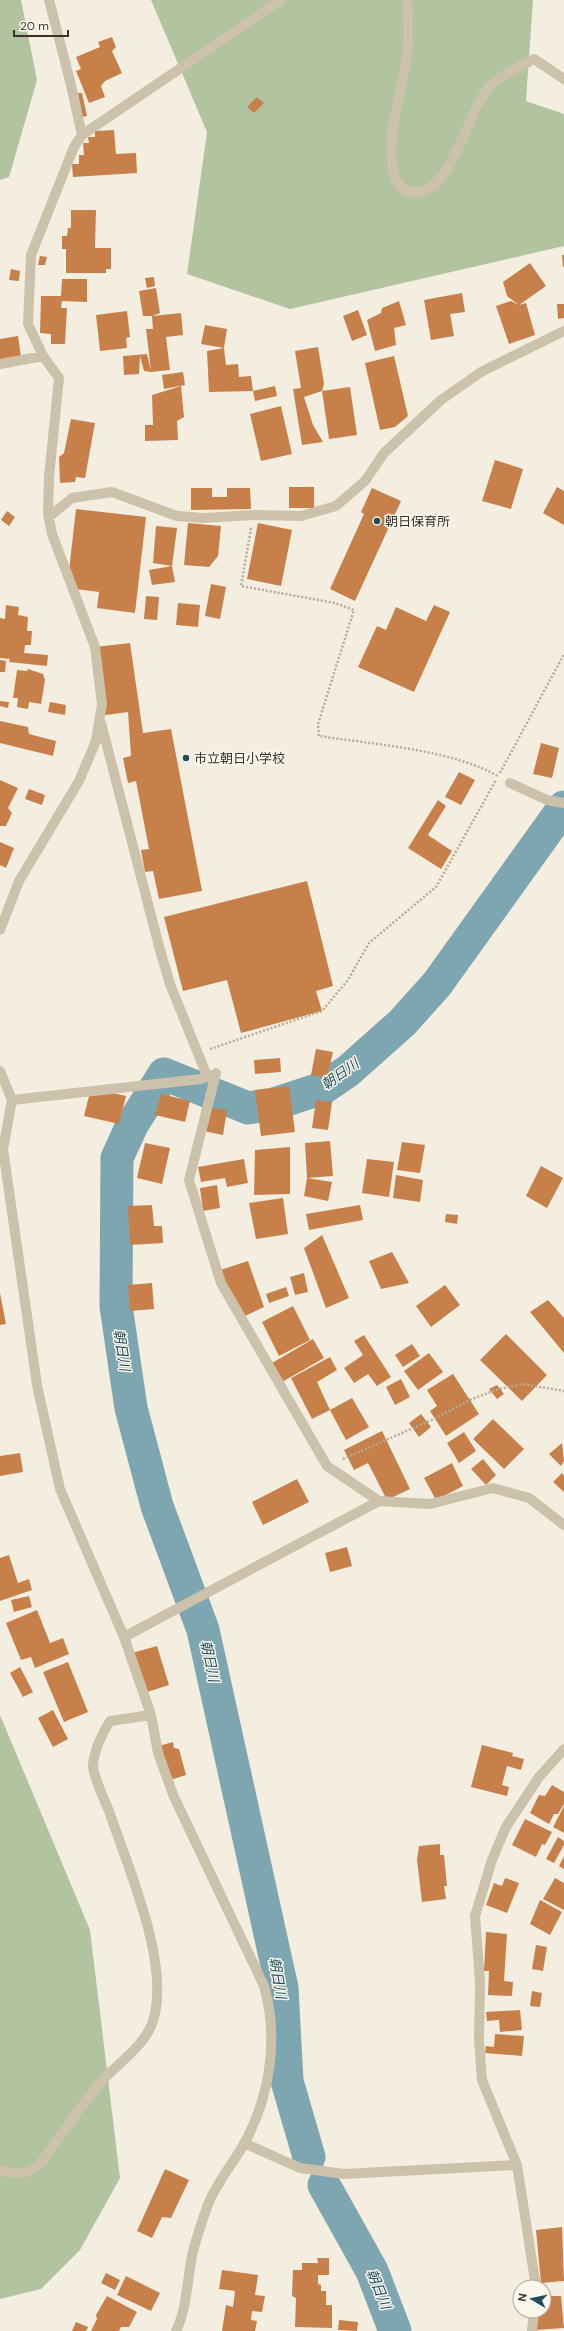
<svg xmlns="http://www.w3.org/2000/svg" width="564" height="2331" font-family="'DM Sans','Noto Sans JP',sans-serif">
  <style>
    .green { fill: #b1c39f }
    .lines { fill: none; stroke-linecap: round; stroke-linejoin: round }
    .river { stroke: #7ea6b1; stroke-width: 33 }
    .building { fill: #c7804a }
    .path { stroke: #b8ab95; stroke-width: 2.5; stroke-dasharray: 2 2; stroke-linecap: butt }
    .minor { stroke: #ccc1ab; stroke-width: 10 }
    .tertiary { stroke: #ccc1ab; stroke-width: 10 }
    .poi-dot { fill: #1f4d5d; stroke: #fbf7ed; stroke-width: 1.5 }
    .labels { text-anchor: middle; dominant-baseline: central; stroke-width: 3; stroke-linejoin: round; paint-order: stroke }
    .poi-label { font-size: 13px; fill: #3a322a; stroke: #fbf7ed; text-anchor: start }
    .water-label { font-size: 14px; font-style: italic; fill: #1f4d5d; stroke: #fbf7ed }
  </style>
  <rect width="100%" height="100%" fill="#f4eee0"/>
  <!-- green -->
  <path class="green" d="M0 0H21L37 80 9 177 0 180Z
    M151 0H533L526 101 564 114V246L290 309 187 274 207 132Z
    M0 1715 90 1930 120 2178 80 2250 41 2289 0 2299Z"/>
  <g class="lines">
    <!-- river -->
    <path class="river" d="M309 2157 287 2081 282 1988 203 1630 157 1506 131 1408 116 1306 117 1158 132 1125 164 1074 248 1108 274 1104 323 1088 348 1071 402 1023 437 984 564 807
      M324 2185 372 2271 395 2331"/>
  </g>
  <!-- building -->
  <path class="building" d="M112 37 116 47 112 51 122 73 105 81 101 86 105 97 89 103 76 71 81 69 76 57 100 47 98 42Z
    M78 93H82L87 116 82 117Z
    M257 97 264 103 254 113 247 107Z
    M114 130 116 154 136 153 137 173 73 177 72 164H79V155H84L83 143H89L88 137H95V131Z
    M71 210H96L95 248H111V269H106V273H66V249H62V236H67L68 228H71Z
    M562 255H564V267H563Z
    M40 256 47 257 45 265H38Z
    M530 263 546 286 519 305 507 296 503 282Z
    M11 269 20 271 19 281 9 280Z
    M154 277 155 286 147 288 145 278Z
    M62 279H87V302L62 301 61 308H67L65 344H51V334L40 333 41 296H61Z
    M156 288 160 313 152 316 181 313 183 335 166 337 170 370 151 372 144 371 140 356 139 374 124 375 123 356 147 354 151 371 146 329H153L152 316H143L139 291Z
    M462 293 465 312 450 314 454 336 431 340 424 300Z
    M399 301 406 325 394 328 396 345 375 351 367 320 381 313 382 308Z
    M511 301 519 305 526 303 535 335 509 344 496 306Z
    M557 304H564V318L558 319Z
    M358 310 367 335 352 341 343 316Z
    M127 311 130 337 126 338 127 348 100 351 96 315Z
    M205 325 227 329 224 348 201 344Z
    M18 336 21 357 0 360V339Z
    M318 347 324 384 322 391 304 397 313 425 323 442 302 445 293 389 301 388 295 351Z
    M224 348 226 365 238 364 239 377 251 376 253 391 209 392 207 351Z
    M394 356 408 416 395 427 380 430 365 363Z
    M183 372 185 385 164 389 162 375Z
    M181 386 184 417 177 421 178 440 145 441V425H153L152 395Z
    M275 386 277 396 255 401 253 391Z
    M350 387 357 435 329 439 322 391Z
    M281 406 292 454 261 461 250 414Z
    M71 419 95 423 85 478 76 477 75 482 60 483 59 457 64 453Z
    M495 460 523 469 511 509 482 501Z
    M289 487H314V508H289Z
    M557 487 564 491V525L543 513Z
    M191 488H212V497H227V488H250L251 509 191 510Z
    M372 488 401 501 355 601 330 589 364 514 361 512Z
    M76 509 146 517 135 613 97 608 99 592 67 588Z
    M7 511 15 517 9 526 1 520Z
    M188 523 221 526 218 556 209 567 184 565Z
    M258 523 292 530 281 586 247 579Z
    M156 526 177 528 172 566 175 582 152 585 149 570 172 566 153 563Z
    M211 584 226 587 220 619 205 616Z
    M146 596 159 597 157 620 144 619Z
    M178 603 200 605 198 627 176 625Z
    M6 605 19 607 18 615 28 617 27 631H32L31 645H25L24 653 48 655 47 666 9 662 10 659 0 658V618L5 619Z
    M434 605 450 612 414 692 358 667 377 626 386 630 396 607 426 621Z
    M130 643 143 733 171 729 202 891 159 899 153 871 145 872 141 850 149 849 136 781 128 783 123 758 131 756 128 712 99 716 95 647Z
    M0 660 6 661 5 672H0Z
    M28 669 43 674 45 680 41 704 29 702 28 709 17 707 18 698H13L17 670 27 671Z
    M0 701 9 702 8 708 0 706Z
    M50 702 66 705 65 715 48 712Z
    M0 721 28 727 29 734 56 741 53 756 0 743Z
    M541 743 559 748 552 778 533 774Z
    M459 772 475 780 461 805 445 797Z
    M0 780 18 788 8 808 12 813 6 826H0Z
    M29 789 45 795 42 805 25 799Z
    M438 800 446 806 428 835 452 851 441 869 408 848Z
    M0 842 14 848 6 868 0 865Z
    M307 881 333 986 316 991 322 1011 241 1033 227 980 183 991 164 917Z
    M316 1049 333 1052 327 1078 311 1075Z
    M280 1058 281 1072 255 1074 254 1060Z
    M289 1086 295 1132 261 1136 255 1090Z
    M91 1088 126 1096 119 1124 84 1116Z
    M161 1094 190 1101 185 1122 155 1115Z
    M316 1100 332 1102 328 1130 312 1128Z
    M208 1107 227 1110 223 1135 203 1131Z
    M330 1141 333 1176 307 1178 332 1182 328 1201 304 1196 307 1178 305 1143Z
    M402 1142 425 1145 420 1173 397 1170Z
    M145 1143 170 1148 162 1184 137 1178Z
    M290 1147V1194L254 1195 255 1150Z
    M244 1159 248 1183 227 1187 225 1178 201 1182 198 1167Z
    M367 1159 394 1162 389 1197 362 1193Z
    M541 1166 563 1178 547 1208 526 1196Z
    M396 1175 423 1180 420 1202 393 1198Z
    M217 1185 220 1208 203 1211 200 1188Z
    M283 1198 288 1234 256 1239 249 1203Z
    M152 1205 154 1226H162L163 1243 130 1245 128 1206Z
    M360 1205 363 1220 309 1230 306 1214Z
    M446 1214 458 1215 457 1224 445 1222Z
    M322 1235 349 1298 326 1308 304 1248Z
    M392 1252 409 1283 381 1289 369 1261Z
    M248 1261 264 1307 241 1318 217 1271Z
    M304 1273 308 1292 295 1295 290 1277Z
    M152 1283 154 1309 130 1311 128 1285Z
    M445 1285 460 1305 431 1327 416 1306Z
    M286 1287 289 1296 269 1303 266 1294Z
    M0 1293 6 1324 0 1325Z
    M548 1300 564 1318V1353L530 1312Z
    M293 1306 310 1340 279 1356 262 1322Z
    M506 1334 547 1375 522 1401 480 1360Z
    M364 1335 391 1377 377 1386 368 1374 354 1383 344 1368 363 1355 354 1341Z
    M313 1339 324 1358 282 1382 272 1363Z
    M412 1344 420 1356 403 1367 395 1355Z
    M429 1353 443 1372 418 1390 404 1371Z
    M330 1357 337 1370 317 1382 330 1410 312 1419 291 1378Z
    M453 1374 479 1414 446 1436 430 1411 437 1406 427 1390Z
    M401 1379 410 1397 395 1405 386 1387Z
    M497 1385 504 1394 497 1399 489 1389Z
    M352 1398 369 1427 346 1440 330 1410Z
    M421 1414 431 1427 419 1437 409 1423Z
    M493 1419 524 1449 504 1469 473 1439Z
    M382 1431 410 1489 387 1500 368 1463 354 1470 344 1450Z
    M464 1432 476 1451 459 1463 447 1443Z
    M562 1443 564 1461 561 1466 549 1454Z
    M20 1453 23 1472 0 1476V1456Z
    M483 1459 496 1475 486 1485 471 1469Z
    M452 1463 463 1486 436 1500 424 1478Z
    M562 1473 564 1476V1492L553 1482Z
    M297 1479 309 1502 263 1525 252 1502Z
    M347 1547 352 1566 330 1572 325 1553Z
    M9 1555 18 1583 29 1579 32 1590 0 1601V1558Z
    M29 1596 32 1607 14 1612 11 1600Z
    M37 1610 50 1643 63 1638 69 1654 35 1668 31 1657 21 1660 6 1623Z
    M157 1646 169 1685 144 1693 132 1653Z
    M68 1662 88 1712 64 1722 43 1672Z
    M20 1667 33 1692 23 1697 10 1673Z
    M53 1710 68 1739 53 1747 38 1718Z
    M173 1742 174 1748 179 1749 186 1775 164 1782 155 1747Z
    M482 1745 513 1753 512 1756 524 1759 521 1770 507 1766 502 1785 509 1787 507 1796 471 1787Z
    M552 1785 564 1792V1804L558 1814H554L549 1824 530 1813 539 1795 545 1796Z
    M564 1806V1833L553 1827Z
    M525 1819 552 1832 545 1845 542 1844 536 1857 512 1845Z
    M558 1837 564 1841V1845L554 1863 546 1859Z
    M440 1844V1855H444L447 1886H444L446 1899 422 1902 417 1860 419 1846Z
    M564 1856V1869L559 1866Z
    M505 1878 519 1883 507 1913 486 1905 494 1883 502 1886Z
    M555 1878 564 1883V1910L543 1899Z
    M540 1900 562 1912 550 1935 530 1924Z
    M486 1932 507 1934 504 1981 513 1982 512 1996 488 1995 489 1971H484Z
    M536 1945 547 1947 543 1971 532 1969Z
    M532 1991 542 1993 540 2007 530 2006Z
    M520 2010 522 2030 500 2032 499 2020 487 2021 486 2012Z
    M495 2034 524 2036 522 2056 485 2053 486 2046 494 2047Z
    M165 2169 189 2180 171 2218 162 2217 152 2238 137 2231Z
    M562 2227 564 2281 541 2283 536 2230Z
    M317 2258H329V2275H318V2284L321 2285V2291H326V2305H332V2328L295 2327 296 2298 292 2296 293 2270H302V2263H318Z
    M222 2270 258 2275 255 2295 265 2296 262 2312 252 2311 251 2320 257 2321 255 2331H222L226 2305 233 2307 235 2291 219 2289Z
    M106 2273 120 2280 115 2290 101 2283Z
    M126 2276 160 2293 151 2311 117 2295Z
    M107 2296 137 2312 129 2327H121L119 2331H91L97 2319 96 2315Z
    M544 2296H561L564 2328 535 2330 533 2313 544 2311Z
    M339 2320 358 2322 357 2331 338 2330Z
    M76 2322 88 2327 86 2331H72Z"/>
  <g class="lines">
    <!-- path -->
    <path class="path" d="M251 528 241 586 335 603 354 610 318 724 319 736C371 744 456 750 499 777
      M500 773 564 654
      M210 1049 322 1011 348 980 369 943 436 887 496 780
      M343 1459 434 1419 472 1399 499 1389 523 1384 564 1391"/>
    <!-- minor -->
    <path class="minor" d="M49 0 70 81 82 135
      M407 0C408 18 409 36 407 54 403 91 384 138 394 174 396 182 402 191 412 192 452 197 467 109 491 85 502 74 520 67 534 59L564 79
      M0 364 43 356
      M49 517 72 498 112 492 177 516 204 518 254 515 301 516 336 506 365 481 384 453 441 400 481 372 564 331
      M101 723 160 950 170 984 207 1076
      M0 930 19 881 79 781 96 741 102 704 95 647 52 534 48 513 49 477 59 378 43 356 28 324 31 255 74 147 82 135 281 0
      M0 1071 12 1100 3 1149 10 1198 37 1385 60 1489 124 1637 151 1715 158 1753 174 1797 264 1986C279 2038 270 2097 244 2144 232 2165 215 2185 207 2207 202 2221 197 2237 193 2251 187 2277 188 2306 176 2331
      M216 1073 189 1180 221 1283 327 1466 379 1501 430 1504 493 1488 529 1498 564 1525
      M12 1100 201 1079 212 1075
      M124 1637 379 1501
      M244 2143 300 2168 344 2174 517 2165
      M0 2170C15 2176 26 2174 39 2165 60 2138 79 2107 102 2081 119 2062 145 2046 153 2021 171 1964 128 1868 109 1811 105 1801 93 1776 93 1766 94 1750 102 1734 110 1721L151 1715
      M536 2287 517 2165 482 2080 479 2040 480 1982 475 1916 492 1860 506 1827 539 1777 564 1749
      M532 2331 534 2311"/>
    <!-- tertiary -->
    <path class="tertiary" d="M510 783 547 800 564 803"/>
  </g>
  <!-- markers -->
  <g class="poi-dot">
    <circle cx="377" cy="521" r="4"/>
    <circle cx="186" cy="758" r="4"/>
  </g>
  <g class="labels">
    <!-- poi labels -->
    <g class="poi-label">
      <text x="385" y="521">朝日保育所</text>
      <text x="194" y="758">市立朝日小学校</text>
    </g>
    <!-- water labels -->
    <g class="water-label">
      <text transform="translate(340 1074) rotate(-35)">朝日川</text>
      <text transform="translate(122 1350) rotate(81)">朝日川</text>
      <text transform="translate(210 1661) rotate(78)">朝日川</text>
      <text transform="translate(278 1978) rotate(80)">朝日川</text>
      <text transform="translate(379 2289) rotate(68)">朝日川</text>
    </g>
  </g>
  <!-- north arrow -->
  <g transform="translate(532 2299) rotate(279)"><circle r="19" fill="#fbf7ed" stroke="#aea89f"/>
  <path d="M0-3L7 15L0 10L-7 15Z" fill="#1f4d5d"/>
  <text y="-6" font-size="11" font-weight="bold" text-anchor="middle" fill="#3a322a">N</text>
  </g>
  <!-- scale -->
  <path d="M14 30v6h54v-6" fill="none" stroke="#3a322a" stroke-width="2"/>
  <text x="20" y="30" font-size="12" fill="#3a322a" stroke="#fbf7ed" stroke-width="3" paint-order="stroke">20 m</text>
</svg>
